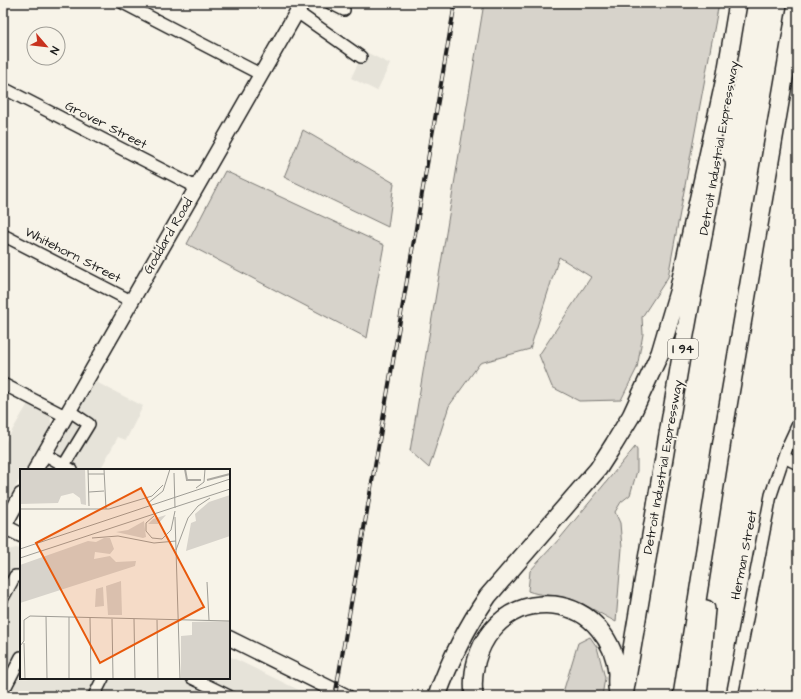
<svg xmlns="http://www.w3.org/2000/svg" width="801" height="699" font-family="'Architects Daughter',sans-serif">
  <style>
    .built { fill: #e6e3d9 }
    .green { fill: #d7d3cb; stroke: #7a7874 }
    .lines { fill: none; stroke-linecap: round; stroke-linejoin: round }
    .minor-casing { stroke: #1c1c1c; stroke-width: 14 }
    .major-casing { stroke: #1c1c1c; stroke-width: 17 }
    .highway-casing { stroke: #1c1c1c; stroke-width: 20 }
    .minor { stroke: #f7f3e8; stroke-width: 11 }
    .major { stroke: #f7f3e8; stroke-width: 14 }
    .highway { stroke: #f7f3e8; stroke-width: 17 }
    .rail-casing { stroke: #1c1c1c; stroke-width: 4 }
    .rail { stroke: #f7f3e8; stroke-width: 2.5; stroke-dasharray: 8; stroke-linecap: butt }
    .labels { text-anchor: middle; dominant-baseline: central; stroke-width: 4; stroke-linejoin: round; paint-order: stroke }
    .shield { fill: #f7f3e8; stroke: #5e5c59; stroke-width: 1 }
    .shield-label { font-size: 12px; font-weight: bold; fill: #1c1c1c }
    .street-label { font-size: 13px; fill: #1c1c1c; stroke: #f7f3e8 }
    .inset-river { fill: none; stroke: #aca9a2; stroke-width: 2 }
    .inset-road { fill: none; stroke: #9f9d96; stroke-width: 1 }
    .view { fill: #e8590c; fill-opacity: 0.15; stroke: #e8590c; stroke-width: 2 }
    .inset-edge { fill: none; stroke: #1c1c1c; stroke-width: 2 }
  </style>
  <rect width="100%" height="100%" fill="#f7f3e8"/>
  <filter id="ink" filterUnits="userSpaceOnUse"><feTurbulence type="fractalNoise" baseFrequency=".025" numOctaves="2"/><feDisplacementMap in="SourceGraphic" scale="8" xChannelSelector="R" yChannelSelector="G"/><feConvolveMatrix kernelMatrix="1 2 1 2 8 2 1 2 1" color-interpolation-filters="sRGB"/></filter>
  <g filter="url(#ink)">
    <!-- built -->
    <path class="built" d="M364 51 390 64 377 91 351 78Z
      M94 381 143 406 126 440 118 437 100 470H43Z
      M29 402 47 412 51 416V424L25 470H21V477L9 498 3 504V446Z
      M16 548 21 549V678H229V656L311 696H3V554L8 550Z"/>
    <!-- green -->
    <path class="green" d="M484 3H719L668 277 642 317 643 334 637 368 621 400 579 401 552 387 539 355 591 277 559 257 530 349 480 363 449 406 429 468 410 451Z
      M303 130 394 183 388 227 284 177Z
      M225 171 384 245 367 338 187 244Z
      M635 447 637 450V471L630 495 621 502 615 512 620 523 622 548 616 622C599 613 581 601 562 597 549 594 541 596 528 591L530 571 561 537Z
      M590 637 597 647 605 678 602 696H565L564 689 578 643Z"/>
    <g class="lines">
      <defs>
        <path id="minor" d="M123 3 260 74
          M330 3 344 10
          M297 12 361 57
          M3 88 196 187
          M3 235 131 301
          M3 384 65 416
          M44 454 72 470
          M784 457 798 464
          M64 465 89 424 68 410
          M3 598 15 576H21
          M192 678 229 696
          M3 692 21 657
          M94 696 103 678
          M732 696 771 495 786 450 798 424"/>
        <path id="major" d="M35 470 302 3
          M3 526 21 535
          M3 528 21 495
          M229 638 346 696"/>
        <path id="highway" d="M437 696C450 660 466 628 488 596L598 469 614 444 631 416 660 353 678 292 726 74 738 3
          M474 696C468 647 501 600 554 605 571 607 588 615 599 629 609 641 616 657 617 673 617 680 616 686 618 692
          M624 696 681 357 716 165
          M682 696 722 441 797 3
          M698 696 706 609"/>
      </defs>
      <!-- minor casing -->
      <use href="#minor" class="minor-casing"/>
      <!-- major casing -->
      <use href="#major" class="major-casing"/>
      <!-- highway casing -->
      <use href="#highway" class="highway-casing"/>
      <!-- minor -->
      <use href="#minor" class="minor"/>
      <!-- major -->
      <use href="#major" class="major"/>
      <!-- highway -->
      <use href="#highway" class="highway"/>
      <defs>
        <path id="rail" d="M335 696 455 3"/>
      </defs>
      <!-- rail casing -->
      <use href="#rail" class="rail-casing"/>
      <!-- rail -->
      <use href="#rail" class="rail"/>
    </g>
  </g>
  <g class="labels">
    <!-- shield labels -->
    <rect class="shield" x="668" y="339" width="30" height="20" rx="3"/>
    <g class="shield-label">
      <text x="683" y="349">I 94</text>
    </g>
    <!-- street labels -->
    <g class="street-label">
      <text transform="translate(106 125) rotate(27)">Grover Street</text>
      <text transform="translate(719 148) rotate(-80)">Detroit Industrial Expressway</text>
      <text transform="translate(168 236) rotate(-60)">Goddard Road</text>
      <text transform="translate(73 255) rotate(27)">Whitehorn Street</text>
      <text transform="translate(663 467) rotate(-80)">Detroit Industrial Expressway</text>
      <text transform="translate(744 555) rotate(-79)">Herman Street</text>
    </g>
  </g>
  <!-- overview -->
  <g transform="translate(20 469)">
    <rect width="210" height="210" fill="#f7f3e8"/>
    <path d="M0 0H65L66 36 61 35 60 29 53 24 41 27 38 34 0 35ZM210 26V67L166 82 171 54 176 52 175 45 189 33ZM146 46 138 55H128L133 50ZM124 52 126 68 123 69 96 63 108 61ZM84 69H90L94 80 90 85 75 83 74 90 90 87 96 93 116 92 115 97 0 134V96L68 72 76 73ZM101 112 102 146H88L86 117ZM83 118 84 137 75 138 76 120ZM210 152V209H161V167L172 166V153Z" fill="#d7d3cb"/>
    <path class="inset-river" d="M165 0 167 11H181M187 11 210 5"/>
    <path class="inset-road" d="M68 0 69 37M84 0 86 40M154 4 155 39M68 5H84M176 19 184 13 185 0M69 23 84 22M128 34 143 22 150 0M0 40H89L132 27 143 16M134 47 126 54V62L132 69 142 70 151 61 155 42M155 48 160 210M72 69 98 67 134 74 156 72M0 80 210 10M156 81 168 49 178 37 190 29M0 89 210 20M187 113 189 151M26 147 27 210M49 148V210M70 149 71 210M92 150 93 210M114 150 115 210M137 151 138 210M4 174 5 210M0 177 4 172V151L10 147 210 152"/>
    <path class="view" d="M121 19 184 138 80 194 16 74Z"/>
    <rect width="210" height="210" class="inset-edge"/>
  </g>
  <!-- margin -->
  <rect width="801" height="699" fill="none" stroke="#f7f3e8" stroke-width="16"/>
  <rect x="8" y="8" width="785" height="683" fill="none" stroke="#1c1c1c" stroke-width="1.5" filter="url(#ink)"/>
  <!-- north arrow -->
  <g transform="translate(46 46) rotate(118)"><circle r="19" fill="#f7f3e8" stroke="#9f9d96"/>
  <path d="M0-3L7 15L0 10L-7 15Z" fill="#c8321e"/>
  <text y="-6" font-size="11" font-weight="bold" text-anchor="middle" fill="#1c1c1c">N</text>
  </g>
</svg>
